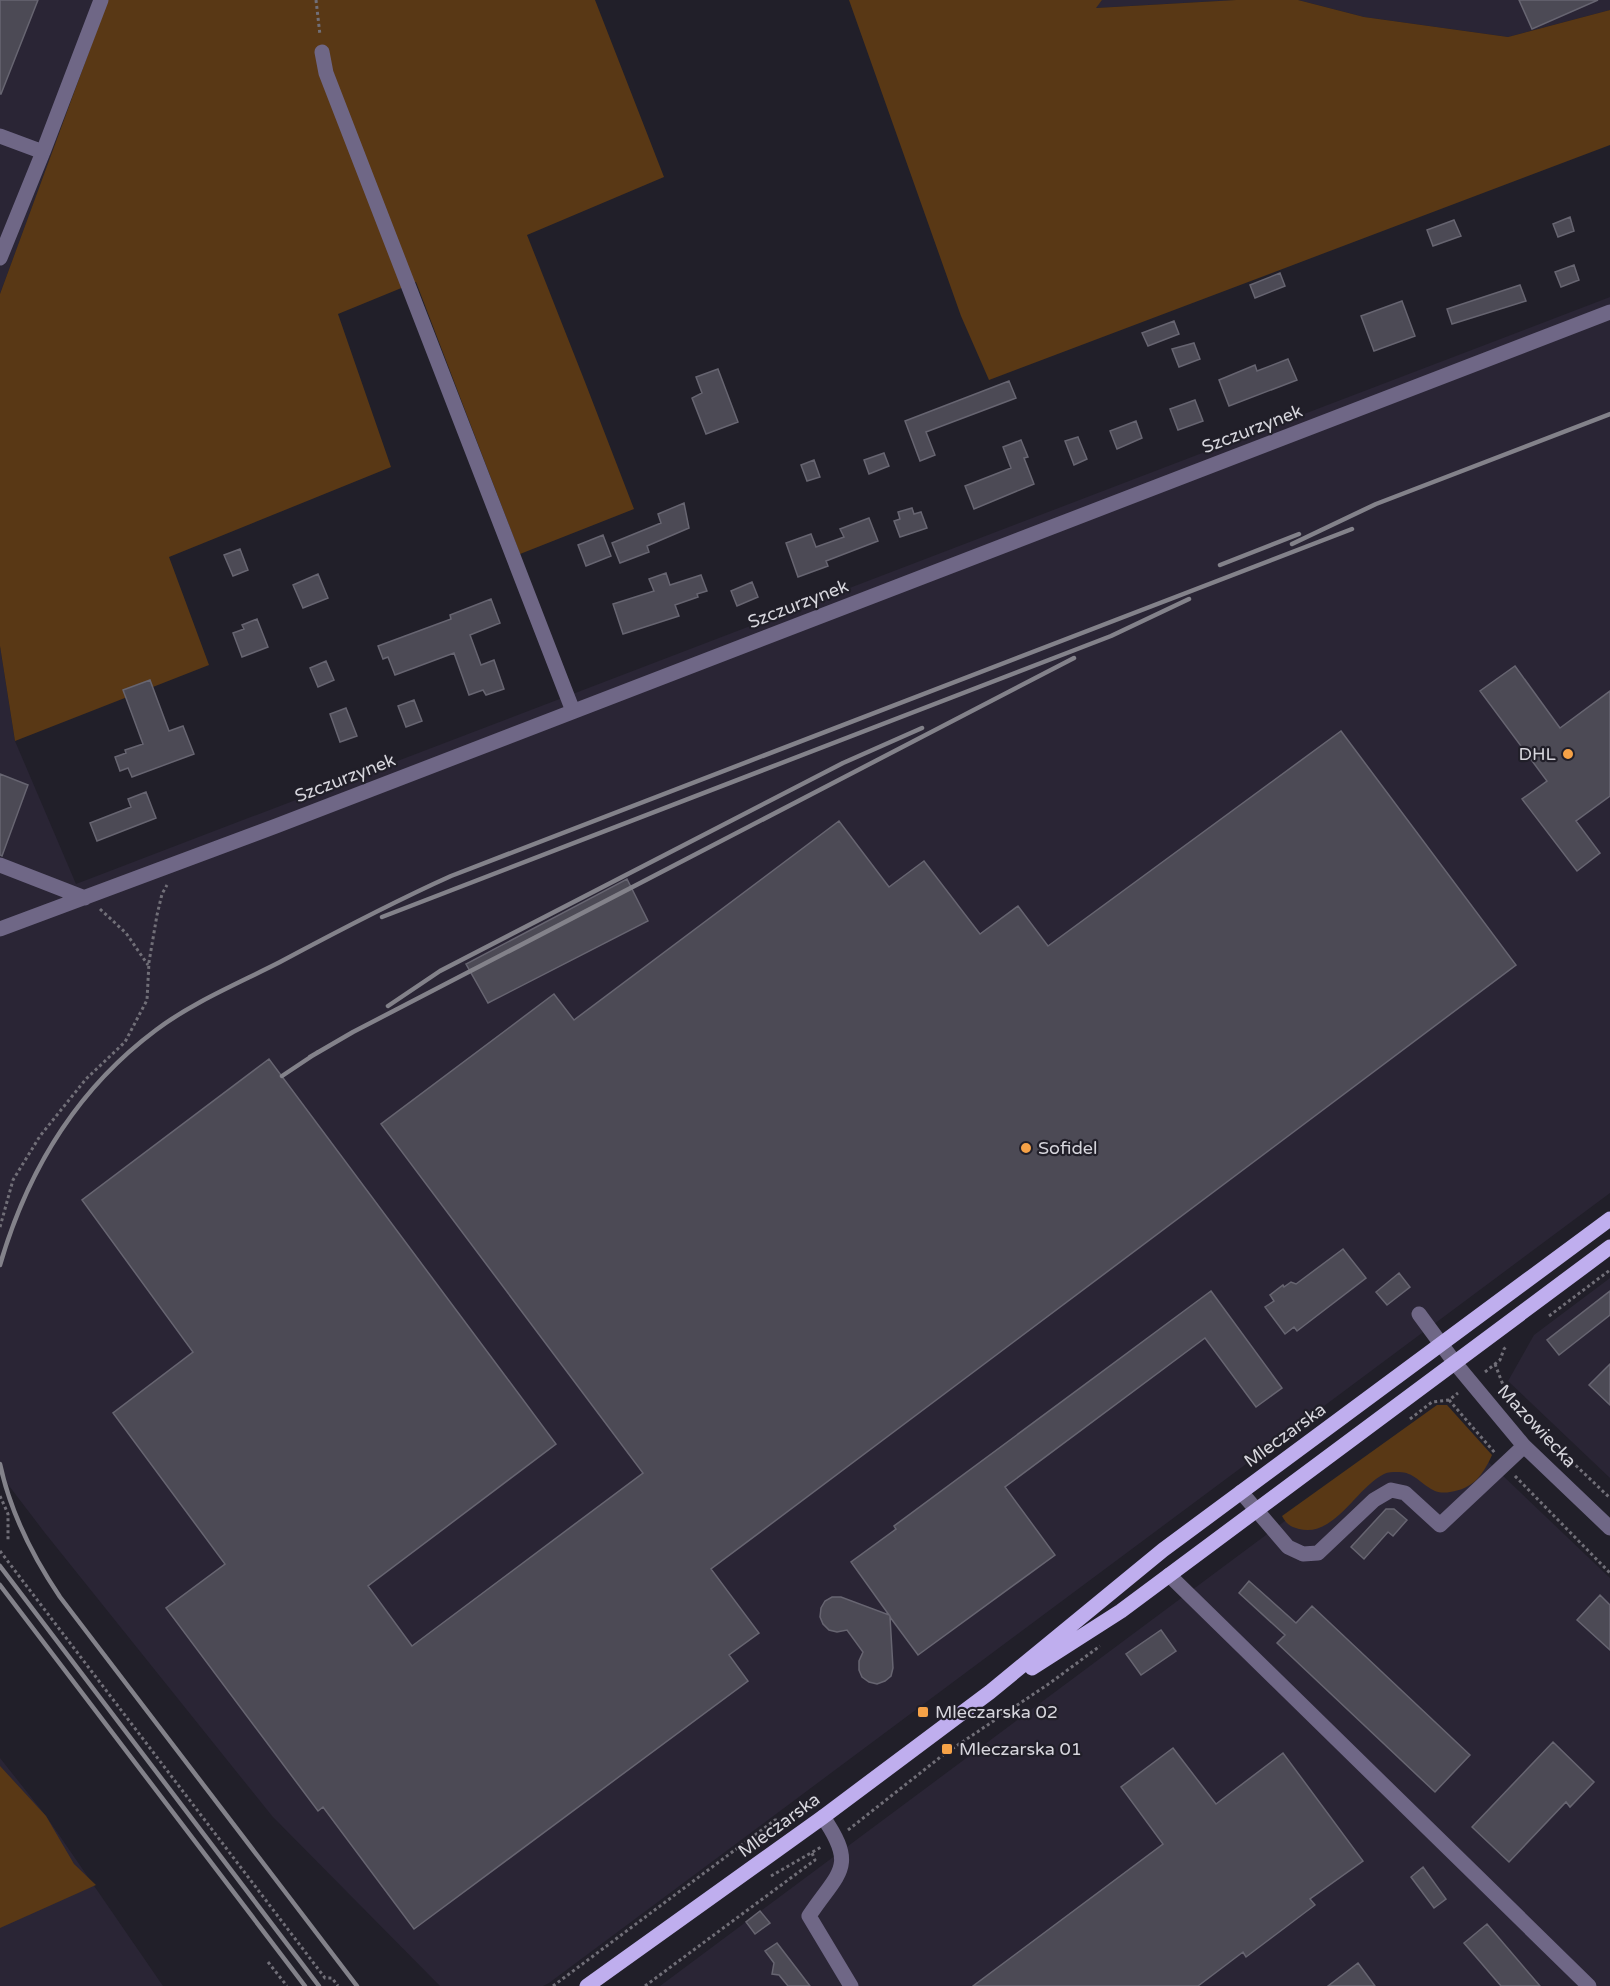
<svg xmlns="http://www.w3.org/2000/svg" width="1610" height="1986" font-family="'Varela Round',sans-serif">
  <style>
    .built { fill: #2a2535 }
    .green { fill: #593815 }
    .building { fill: #4c4a55; stroke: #676571; stroke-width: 1.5 }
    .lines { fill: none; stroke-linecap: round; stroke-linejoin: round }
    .path { stroke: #716f78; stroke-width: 3; stroke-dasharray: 3 3; stroke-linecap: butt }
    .minor { stroke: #6f6786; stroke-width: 15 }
    .major { stroke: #bfaeee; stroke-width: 15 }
    .rail { stroke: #83828a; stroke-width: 4.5 }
    .poi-dot { fill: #f6a247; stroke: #211f29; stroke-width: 2 }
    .labels { text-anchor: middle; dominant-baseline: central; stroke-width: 4.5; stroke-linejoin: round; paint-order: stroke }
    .street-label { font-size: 18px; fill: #d6d5dc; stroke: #211f29 }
    .poi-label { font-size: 18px; fill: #d6d5dc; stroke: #211f29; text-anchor: start }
  </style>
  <rect width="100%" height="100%" fill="#211f29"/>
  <!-- built -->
  <path class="built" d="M0 0H108L0 294Z
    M1102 0H1236L1095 8Z
    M1298 0H1610V10L1508 37 1364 17Z
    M1610 297V1193L549 1983 543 1986H440L272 1816 45 1533 0 1474V646L15 741 76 884Z
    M1610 1278V1478L1508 1381 1534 1335Z
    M1434 1410 1610 1578V1986H660Z
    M0 1758 46 1816 163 1986H0Z"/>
  <!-- green -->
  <path class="green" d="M108 0H595L664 177 527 235 585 382 634 509 520 554 416 282 338 314 391 467 169 557 209 665 15 741 0 646V294Z
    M849 0H1102L1096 8 1236 0H1298L1364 17 1508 37 1610 10V145L989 380 961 316Z
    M1437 1405H1447L1492 1455C1483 1475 1473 1489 1450 1492 1445 1493 1438 1493 1433 1490 1420 1483 1413 1471 1397 1472 1393 1472 1388 1472 1384 1474 1356 1488 1334 1538 1299 1529 1291 1527 1286 1524 1282 1516Z
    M0 1766 46 1816 74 1864 96 1885 0 1928Z"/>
  <!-- building -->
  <path class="building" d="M0 0H38L1 94H0Z
    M1519 0H1598L1532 29Z
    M1570 217 1574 231 1558 237 1553 224Z
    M1454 220 1461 236 1433 246 1427 230Z
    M1574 265 1579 280 1561 287 1555 272Z
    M1280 273 1285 286 1255 298 1250 285Z
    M1520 285 1526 301 1452 324 1447 309Z
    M1402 301 1415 336 1374 351 1361 316Z
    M1174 321 1179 334 1148 346 1142 333Z
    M1194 343 1200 359 1179 367 1172 349Z
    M1288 359 1297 380 1229 406 1219 380 1255 365 1257 371Z
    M718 369 738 422 706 434 692 398 702 393 696 377Z
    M1009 381 1016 398 926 432 935 455 920 461 905 421Z
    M1195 400 1203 421 1178 430 1170 409Z
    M1136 421 1142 438 1117 449 1110 431Z
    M1078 437 1087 459 1074 465 1065 441Z
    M1021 440 1028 457 1024 458 1034 484 974 509 965 486 1011 468 1003 447Z
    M884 453 889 466 869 474 864 460Z
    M814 460 820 477 807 481 801 465Z
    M684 503 689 528 647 546 649 552 620 563 612 543 661 523 658 514Z
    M912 508 914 514 921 512 927 528 900 537 894 521 900 519 898 512Z
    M869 518 878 541 826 561 828 566 798 577 786 543 811 534 816 547 844 537 840 529Z
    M603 535 611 556 586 566 578 545Z
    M240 549 248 570 233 576 224 555Z
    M666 573 670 585 701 575 707 591 697 594 698 597 675 605 679 616 623 634 613 604 654 591 649 579Z
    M318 574 328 598 303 608 293 585Z
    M752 582 758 597 737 606 731 591Z
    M491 599 500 623 470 635 481 665 494 660 504 689 486 695 483 690 469 695 454 653 395 675 388 657 383 659 378 646 451 619 450 615Z
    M257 619 268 647 242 657 233 633 244 629 242 625Z
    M326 661 334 680 318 687 310 668Z
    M1515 666 1560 728 1610 691V796L1576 821 1600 853 1577 871 1522 799 1547 781 1480 691Z
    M150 680 169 731 183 726 194 754 132 777 128 768 120 771 115 757 126 753 125 750 143 744 123 690Z
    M414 700 422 721 406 727 398 706Z
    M346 708 357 736 340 742 330 714Z
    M1341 731 1516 965 711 1569 759 1633 729 1655 748 1681 414 1929 323 1807 318 1811 166 1608 225 1564 113 1413 193 1352 82 1200 269 1059 556 1444 368 1586 412 1646 643 1473 381 1124 554 994 574 1020 839 821 889 887 924 861 980 934 1018 906 1048 946Z
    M0 774 28 785 2 856 0 855Z
    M146 792 156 818 97 841 90 823 131 807 128 799Z
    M627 879 648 921 488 1003 466 964Z
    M1343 1249 1366 1278 1297 1331 1294 1327 1285 1334 1265 1307 1274 1301 1270 1295 1283 1285 1284 1287 1291 1282 1296 1284Z
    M1399 1273 1410 1287 1387 1305 1376 1292Z
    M1211 1291 1282 1388 1256 1407 1205 1338 1005 1487 1055 1555 918 1655 890 1617 893 1668 891 1676 885 1681 877 1684 869 1682 862 1677 859 1670V1661L863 1652 847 1630 837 1632 829 1630 823 1624 820 1617 821 1608 825 1601 832 1597H841L889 1615 851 1562 896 1529 894 1526Z
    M1610 1291V1315L1559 1355 1547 1340Z
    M1610 1364V1405L1589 1385Z
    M1386 1509H1394L1407 1520 1393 1536 1388 1532 1364 1559 1351 1547Z
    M1249 1581 1296 1623 1312 1606 1470 1755 1435 1792 1277 1643 1285 1635 1239 1593Z
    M1600 1595 1610 1605V1650L1577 1620Z
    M1161 1630 1176 1651 1141 1675 1126 1654Z
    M1553 1742 1594 1782 1570 1807 1566 1802 1509 1862 1472 1827Z
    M1173 1748 1216 1804 1283 1753 1363 1861 1310 1899 1315 1905 1246 1957 1243 1952 1198 1986H973L1163 1844 1121 1787Z
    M1423 1867 1446 1899 1434 1908 1411 1877Z
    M760 1911 770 1923 755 1934 746 1922Z
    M1487 1924 1540 1986H1501L1464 1943Z
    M777 1943 797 1969 810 1986H788L779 1975 772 1974 774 1963 765 1951Z
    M1358 1963 1375 1986H1328Z"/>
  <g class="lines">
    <!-- path -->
    <path class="path" d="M316 0 320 35
      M100 909 126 933 148 965
      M0 1227 13 1180 40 1136 86 1079 125 1042 147 1000 149 962 157 915 162 894 167 885
      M1549 1316 1610 1270
      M1495 1364 1508 1398 1548 1439 1610 1498
      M1485 1372 1500 1360 1504 1349 1507 1346
      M1449 1400 1495 1453
      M1410 1419 1432 1402 1449 1400 1458 1393
      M1515 1476 1610 1573
      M0 1496 8 1514V1542
      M0 1551 325 1978H332L338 1986
      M848 1830 943 1755 1050 1683 1100 1646
      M771 1876 823 1846
      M268 1962 287 1986
      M553 1986 775 1820H790
      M645 1986 815 1860 812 1853"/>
    <!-- minor -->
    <path class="minor" d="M322 52 326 73 573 711
      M0 136 43 152 0 258
      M43 152 101 0
      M0 865 85 898
      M0 929 276 826 1610 312
      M1419 1314 1455 1363 1524 1446 1610 1528
      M1241 1492 1288 1547 1303 1554 1318 1553 1374 1500 1391 1490 1405 1493 1440 1525 1524 1446
      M1169 1575 1589 1986
      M823 1817C858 1868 838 1872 809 1916L851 1986"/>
    <!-- major -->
    <path class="major" d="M1032 1668 1121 1611 1610 1247
      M587 1986 823 1817 990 1692 1163 1550 1610 1219"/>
    <!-- rail -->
    <path class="rail" d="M1292 544 1376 504 1610 414
      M1220 565 1299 534
      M382 917 1111 636 1189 599
      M388 1006 440 971 843 763 922 728
      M310 1057 353 1032 1074 658
      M282 1076 318 1052
      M0 1265C27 1172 77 1089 156 1030 193 1002 239 983 280 962 336 932 393 902 451 876L1352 529
      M0 1464C10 1511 33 1557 60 1597L357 1986
      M0 1566 319 1986
      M0 1585 305 1986"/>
  </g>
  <!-- markers -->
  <g class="poi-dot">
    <circle cx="1568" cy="754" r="6"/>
    <circle cx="1026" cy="1148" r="6"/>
    <rect x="917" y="1706" width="12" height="12" rx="3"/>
    <rect x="941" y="1743" width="12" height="12" rx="3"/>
  </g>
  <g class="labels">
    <!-- street labels -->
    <g class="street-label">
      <text transform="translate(1252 429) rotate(-21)">Szczurzynek</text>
      <text transform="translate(798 604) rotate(-21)">Szczurzynek</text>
      <text transform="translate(345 778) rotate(-21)">Szczurzynek</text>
      <text transform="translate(1537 1426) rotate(47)">Mazowiecka</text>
      <text transform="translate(1285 1435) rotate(-36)">Mleczarska</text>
      <text transform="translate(779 1825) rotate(-36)">Mleczarska</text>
    </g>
    <!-- poi labels -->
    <g class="poi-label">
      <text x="1556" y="754" text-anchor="end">DHL</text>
      <text x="1038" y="1148">Sofidel</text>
      <text x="935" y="1712">Mleczarska 02</text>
      <text x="959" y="1749">Mleczarska 01</text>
    </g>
  </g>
</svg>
